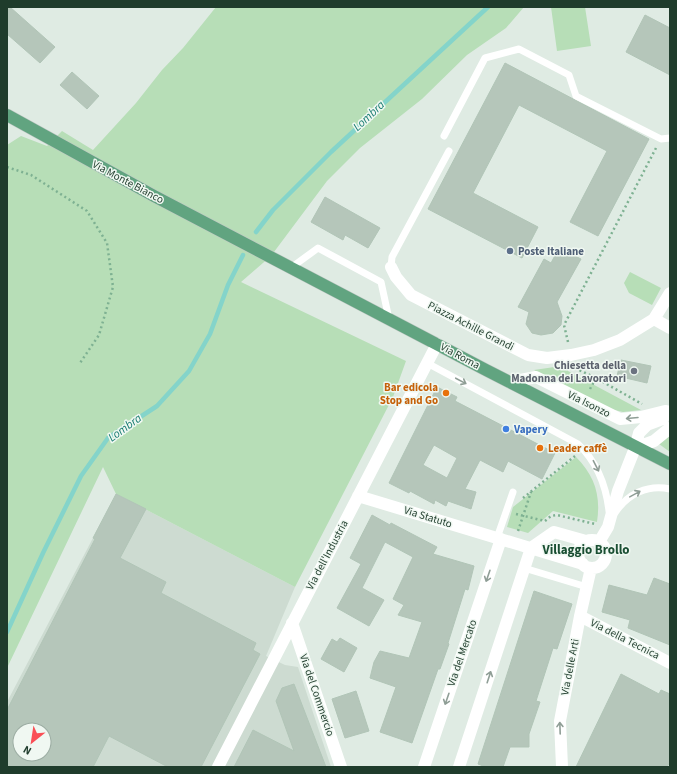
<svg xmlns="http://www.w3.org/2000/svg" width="677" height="774" font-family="'Source Sans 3',sans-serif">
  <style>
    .built { fill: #cddbd1; fill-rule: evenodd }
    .green { fill: #b7deb7 }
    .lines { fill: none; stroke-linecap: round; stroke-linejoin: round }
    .stream { stroke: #84d4ca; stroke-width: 4.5 }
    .building { fill: #b5c6ba; stroke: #b1c5b7; fill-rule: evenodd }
    .primary-casing { stroke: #c0c8c4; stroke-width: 13 }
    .path { stroke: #7eb192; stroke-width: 2.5; stroke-dasharray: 2 3; stroke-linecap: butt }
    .service { stroke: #fff; stroke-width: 7 }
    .minor { stroke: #fff; stroke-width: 12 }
    .primary { stroke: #61a480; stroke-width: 12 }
    .oneway { stroke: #8f9e96 }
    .service-dot { fill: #5c6f8a; stroke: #f0f8f2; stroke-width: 1.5 }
    .worship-dot { fill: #6b7280; stroke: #f0f8f2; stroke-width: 1.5 }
    .food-dot { fill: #e8710a; stroke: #f0f8f2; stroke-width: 1.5 }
    .shop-dot { fill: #3f7fe0; stroke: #f0f8f2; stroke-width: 1.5 }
    .labels { text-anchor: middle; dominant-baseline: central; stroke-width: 3; stroke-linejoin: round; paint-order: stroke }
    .street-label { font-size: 11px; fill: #1f3c2c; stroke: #f0f8f2 }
    .service-label { font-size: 11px; font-weight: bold; fill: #4e5e75; stroke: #f0f8f2; text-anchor: start }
    .worship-label { font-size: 11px; font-weight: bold; fill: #5b616d; stroke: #f0f8f2; text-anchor: end }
    .food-label { font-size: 11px; font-weight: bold; fill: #c56008; stroke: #f0f8f2; text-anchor: end }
    .shop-label { font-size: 11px; font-weight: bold; fill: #366cbe; stroke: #f0f8f2; text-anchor: start }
    .water-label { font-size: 12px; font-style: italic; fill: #167b70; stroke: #f0f8f2 }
    .quarter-label { font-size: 13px; font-weight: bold; fill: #1a4f33; stroke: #f0f8f2 }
  </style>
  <rect width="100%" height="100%" fill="#dfebe3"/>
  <!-- built -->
  <path class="built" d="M116 494 295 587 266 656 285 665 298 667 331 767H7V702ZM20 730H44V754H20Z"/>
  <!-- green -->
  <path class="green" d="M216 7H524L506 28 467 55 422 99 360 148 327 181 271 256 241 282 406 361 393 397 295 587 116 494 103 467 7 668V145L21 136 47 146 62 131 93 150 136 103 162 70 183 48Z
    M551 7H585L591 46 557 51Z
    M630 272 661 288 652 305 629 293 624 283Z
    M568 365V371L641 410 623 412 606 408 534 370Z
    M670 435V452L659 444Z
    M576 457C595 476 601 496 597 522L553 511 528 533 507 527 513 507Z"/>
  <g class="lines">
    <!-- stream -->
    <path class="stream" d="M256 232 273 210 331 152 488 7
      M7 632 43 553 81 476 108 438 157 406 189 371 210 334 228 285 243 255"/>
  </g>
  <!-- building -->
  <path class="building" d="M7 7H10L55 47 40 63 7 34Z
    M645 15 670 28V75L626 52Z
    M505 63 649 139 598 236 570 222 607 151 519 105 473 193 538 227 522 258 428 209Z
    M72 72 99 96 87 109 60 85Z
    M325 197 380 228 368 248 345 235 343 240 311 222Z
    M559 248 581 259 557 302 562 316 561 325 553 333 541 335 532 333 526 324 529 312 518 307 544 259 551 263Z
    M621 360 651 366 647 383 617 376Z
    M437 387 457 397 455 401 555 453 542 479 508 461 503 472 480 460 465 489 476 492 471 509 448 501 446 506 435 500 434 504 410 491 409 493 389 483ZM434 445 457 458 447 478 423 465Z
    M116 494 146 509 120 558 166 582 161 593 256 643 253 650 260 654 201 767H168L109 736 93 767H7V710L95 539 93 538ZM20 730H44V754H20Z
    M372 515 390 525 391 523 437 547 433 554 474 566 468 590 465 589 448 643 449 644 440 669H438L412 743 380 732 396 687 370 678 374 662 380 651 409 658 422 622 398 615 404 605 393 599 413 557 385 542 362 588 384 600 369 626 337 608 361 564 350 558Z
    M654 578 670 584V645L628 628 630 620 602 612 609 585 647 595Z
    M534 591 572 604 557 649 553 648 536 701 540 702 529 734V747H510L503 767H486L478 764Z
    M340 638 357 648 344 672 321 659 332 639 337 642Z
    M621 674 659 694 661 690 670 694V762L667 767H576Z
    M294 684 326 767H234L253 730 294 751 276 701 282 688Z
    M356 691 369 731 345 738 332 699Z"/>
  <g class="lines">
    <defs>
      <path id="primary" d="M7 115 154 196 486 370 670 464"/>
    </defs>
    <!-- primary casing -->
    <use href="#primary" class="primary-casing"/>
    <!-- path -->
    <path class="path" d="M7 167 31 175 87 211 107 243 113 287 99 335 80 363
      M568 342 564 325 656 148
      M575 368 596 378
      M590 389 596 378 642 404
      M523 498 575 456
      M516 514 545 521
      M545 521 551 516 557 515 595 524
      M518 531 531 492"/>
    <!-- service -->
    <path class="service" d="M444 136 485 58 519 49 569 75 576 96 661 139 670 138
      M292 267 318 248 381 282 389 319
      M391 267 392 257 449 151
      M427 363 578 444C597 462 606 485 609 511
      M615 513C627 494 648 484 670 489
      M497 538 513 492
      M524 568 587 587"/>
    <!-- minor -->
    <path class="minor" d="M391 267 396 277 411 295 528 355 547 358 571 355 594 350 620 340 654 319 670 293
      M654 319 670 328
      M510 382 536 377 620 419 641 417 665 411 670 412
      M635 448 654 441 670 428
      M358 496 583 564
      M578 554a14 14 0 1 1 28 0a14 14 0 1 1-28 0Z
      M599 542 608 527 618 491 635 448 639 433 647 425 663 419
      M531 548 554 532 586 541
      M580 616 670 663
      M292 623 341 767
      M218 767 437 344
      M424 767 501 539
      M459 767 531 548
      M562 767 560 721 580 616 591 568"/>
    <!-- primary -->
    <use href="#primary" class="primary"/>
  </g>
  <!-- one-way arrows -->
  <defs><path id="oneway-shaft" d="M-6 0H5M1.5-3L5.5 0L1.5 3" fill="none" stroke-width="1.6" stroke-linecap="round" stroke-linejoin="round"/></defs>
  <g class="oneway">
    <use href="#oneway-shaft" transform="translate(461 381) rotate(28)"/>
    <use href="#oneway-shaft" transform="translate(632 418) rotate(175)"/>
    <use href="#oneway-shaft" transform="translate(596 466) rotate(63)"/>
    <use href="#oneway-shaft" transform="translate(635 494) rotate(-29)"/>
    <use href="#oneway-shaft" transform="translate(488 576) rotate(109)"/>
    <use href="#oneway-shaft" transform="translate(489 677) rotate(-72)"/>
    <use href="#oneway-shaft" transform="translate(447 699) rotate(109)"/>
    <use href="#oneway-shaft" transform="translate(560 728) rotate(-92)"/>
  </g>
  <!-- markers -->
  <circle class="service-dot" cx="510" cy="251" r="4"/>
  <circle class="worship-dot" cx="634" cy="371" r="4"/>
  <g class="food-dot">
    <circle cx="446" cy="393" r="4"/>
    <circle cx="540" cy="448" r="4"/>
  </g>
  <circle class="shop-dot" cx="506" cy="429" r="4"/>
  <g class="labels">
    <!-- street labels -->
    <g class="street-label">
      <text transform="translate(128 182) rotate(28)">Via Monte Bianco</text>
      <text transform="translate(471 326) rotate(27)">Piazza Achille Grandi</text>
      <text transform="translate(460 356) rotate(28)">Via Roma</text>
      <text transform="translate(589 404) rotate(26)">Via Isonzo</text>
      <text transform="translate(428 517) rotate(17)">Via Statuto</text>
      <text transform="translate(327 555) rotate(-62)">Via dell'Industria</text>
      <text transform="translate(625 639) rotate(27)">Via della Tecnica</text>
      <text transform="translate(462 653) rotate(-71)">Via del Mercato</text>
      <text transform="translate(570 667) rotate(-79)">Via delle Arti</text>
      <text transform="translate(317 695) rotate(71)">Via del Commercio</text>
    </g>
    <!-- service labels -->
    <g class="service-label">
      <text x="518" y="251">Poste Italiane</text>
    </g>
    <!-- worship labels -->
    <g class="worship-label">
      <text x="626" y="365">Chiesetta della<tspan x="626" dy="13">Madonna dei Lavoratori</tspan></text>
    </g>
    <!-- food labels -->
    <g class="food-label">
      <text x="438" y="387">Bar edicola<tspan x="438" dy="13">Stop and Go</tspan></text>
      <text x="548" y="448" text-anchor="start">Leader caffè</text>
    </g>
    <!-- shop labels -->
    <g class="shop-label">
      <text x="514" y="429">Vapery</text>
    </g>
    <!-- water labels -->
    <g class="water-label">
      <text transform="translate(369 116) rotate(-43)">Lombra</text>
      <text transform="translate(125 428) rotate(-36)">Lombra</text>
    </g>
    <!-- quarter labels -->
    <g class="quarter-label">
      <text x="586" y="550">Villaggio Brollo</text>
    </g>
  </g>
  <!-- border -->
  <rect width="677" height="774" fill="none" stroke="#1f3c2c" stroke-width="16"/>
  <!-- north arrow -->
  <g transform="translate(32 742) rotate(210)"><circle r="19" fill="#f0f8f2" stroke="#9cada3"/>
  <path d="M0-3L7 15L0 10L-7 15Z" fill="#fa4f56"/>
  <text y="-6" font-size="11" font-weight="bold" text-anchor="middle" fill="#1f3c2c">N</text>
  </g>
</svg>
